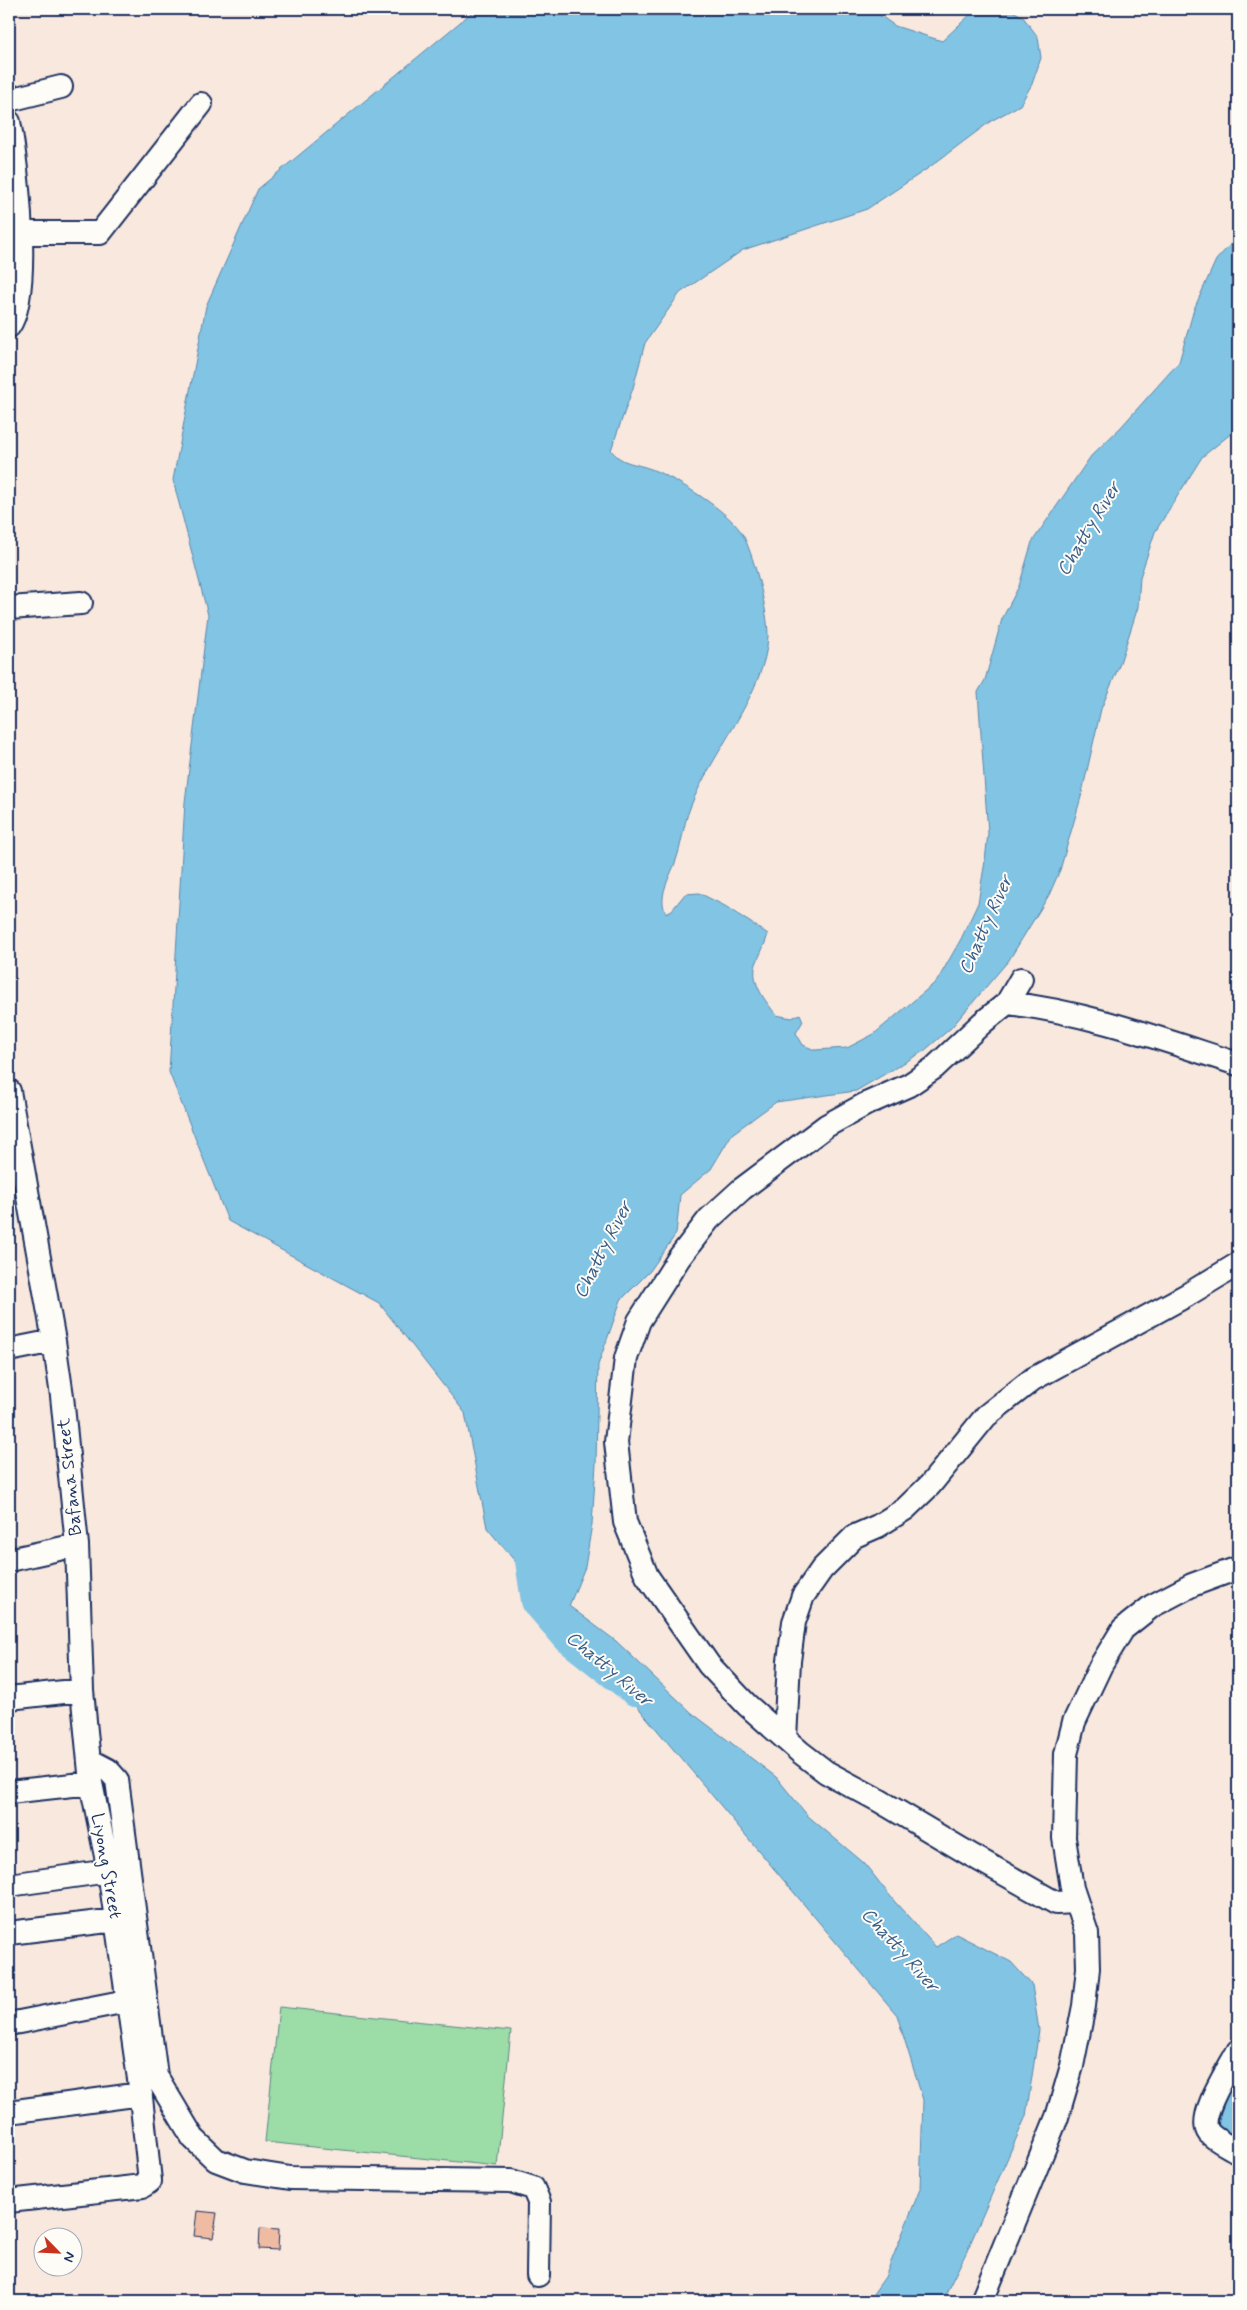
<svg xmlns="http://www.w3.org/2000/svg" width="1247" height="2310" font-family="Mynerve,sans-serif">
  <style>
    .green { fill: #9bdca7; stroke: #5b8682 }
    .water { fill: #82c4e3; stroke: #5988ae }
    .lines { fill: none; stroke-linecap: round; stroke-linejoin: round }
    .river { stroke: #82c4e3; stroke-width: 32 }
    .building { fill: #f0bba3; stroke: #1b2f5e }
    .minor-casing { stroke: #1b2f5e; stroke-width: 26 }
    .minor { stroke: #fdfcf7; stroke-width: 22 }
    .labels { text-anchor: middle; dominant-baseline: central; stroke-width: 4; stroke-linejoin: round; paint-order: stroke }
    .street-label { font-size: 18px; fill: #1b2f5e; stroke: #fdfcf7 }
    .water-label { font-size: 19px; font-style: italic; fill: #3a5c86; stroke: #fdfcf7 }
  </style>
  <rect width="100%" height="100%" fill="#f9e8de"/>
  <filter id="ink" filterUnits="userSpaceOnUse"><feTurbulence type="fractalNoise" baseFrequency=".02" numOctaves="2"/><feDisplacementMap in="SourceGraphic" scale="10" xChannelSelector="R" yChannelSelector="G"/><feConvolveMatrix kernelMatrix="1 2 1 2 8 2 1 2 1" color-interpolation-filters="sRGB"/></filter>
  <g filter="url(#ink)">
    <!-- green -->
    <path class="green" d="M279 2007 511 2031 497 2166 265 2142Z"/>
    <!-- water -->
    <path class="water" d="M476 9H871L895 26 942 41 974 11 1010 9 1023 17 1038 37 1041 58 1032 84 1020 105 991 121 927 169 867 209 743 250 680 293 645 343 633 388 611 450C621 464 635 463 651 469 675 478 733 513 744 537 755 560 768 611 768 636 766 692 710 755 690 808 683 825 682 845 675 863 670 877 657 897 666 913L672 910 685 894 699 893 725 906 768 934C765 945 760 954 756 964 750 983 766 1001 776 1015L792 1018 800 1014 803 1021 796 1033 803 1045 815 1050 847 1048 874 1034 937 981 961 939 978 903 985 861 988 833 978 692 985 680 1002 619 1019 586 1032 542 1091 456 1121 427 1179 362 1194 309 1216 260 1238 236V428L1202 457 1155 532 1140 577 1138 607 1119 666 1101 709 1081 797 1060 870 1049 895 1009 960 951 1028 924 1051 856 1091 776 1102 732 1134 711 1169 680 1195 676 1234 650 1271 621 1300 598 1365 596 1464 592 1524 585 1567 569 1606 616 1641 692 1713 776 1777 808 1816 864 1863 895 1902 936 1947 956 1934 1011 1962 1032 1985 1039 2030 1026 2116 967 2251 942 2301H868L885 2277 920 2189 923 2100 897 2015 487 1528 465 1413 379 1303 228 1221 169 1072 185 802 208 615 173 480 206 306 258 189Z
      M1238 2073V2138L1212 2122Z"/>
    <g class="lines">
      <!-- river -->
      <path class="river" d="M528 1541 537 1601 569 1638 635 1690"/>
    </g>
    <!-- building -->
    <path class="building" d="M197 2211 217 2213 213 2238 194 2236Z
      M260 2228 279 2229 278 2250 259 2249Z"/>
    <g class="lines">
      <defs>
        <path id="minor" d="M9 100 61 87
          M9 122C17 162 32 294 9 326
          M21 233H100L201 104
          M9 608 81 603
          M1021 979 1007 1003 982 1023 934 1068 909 1085 866 1104 826 1126 742 1189 709 1219 679 1258 639 1321 626 1358 616 1442 625 1522 647 1576 709 1665 747 1705 800 1752 826 1772 880 1801 971 1855 1056 1903 1076 1902
          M1007 1003C1087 1012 1163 1040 1238 1064
          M9 1091 54 1341 62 1396 77 1545 9 1560
          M9 1350 54 1341
          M9 1698 82 1690
          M785 1739 789 1661 794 1622 803 1596 822 1569 855 1536 878 1526 905 1509 930 1485 986 1416 1033 1379 1187 1295 1238 1264
          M89 1760 108 1770 117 1780 156 2076 193 2138 216 2160 245 2171 290 2178 511 2181 533 2188 539 2202 538 2275
          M9 1792 91 1783
          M9 1885 109 1871
          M9 1933 116 1920
          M9 2024 127 2001
          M1238 2051C1230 2067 1196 2117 1209 2133 1216 2141 1229 2146 1238 2152
          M9 2112 141 2094
          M9 2201 143 2186 150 2181 139 2079 109 1871 91 1783 82 1690 77 1545
          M982 2301 1057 2117 1072 2066 1084 2006 1088 1968 1087 1933 1072 1888 1064 1838 1066 1754 1074 1722 1101 1665 1123 1629 1152 1606 1192 1585 1238 1568"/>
      </defs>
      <!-- minor casing -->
      <use href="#minor" class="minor-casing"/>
      <!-- minor -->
      <use href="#minor" class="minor"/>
    </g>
  </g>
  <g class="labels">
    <!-- street labels -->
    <g class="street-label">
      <text transform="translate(70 1477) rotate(-96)">Bafana Street</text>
      <text transform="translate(106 1866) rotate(80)">Liyong Street</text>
    </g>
    <!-- water labels -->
    <g class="water-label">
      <text transform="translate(1089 529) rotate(-59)">Chatty River</text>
      <text transform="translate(986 925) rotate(-66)">Chatty River</text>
      <text transform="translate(603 1250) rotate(-63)">Chatty River</text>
      <text transform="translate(609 1669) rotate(40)">Chatty River</text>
      <text transform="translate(900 1950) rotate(48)">Chatty River</text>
    </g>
  </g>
  <!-- margin -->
  <rect width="1247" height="2310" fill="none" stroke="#fdfcf7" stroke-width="30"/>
  <rect x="15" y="15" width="1217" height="2280" fill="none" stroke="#1b2f5e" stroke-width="2" filter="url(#ink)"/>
  <!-- north arrow -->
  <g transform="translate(58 2252) rotate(114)"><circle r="24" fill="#fdfcf7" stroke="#a3aaba"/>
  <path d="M0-4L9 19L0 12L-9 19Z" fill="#c8321e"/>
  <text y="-8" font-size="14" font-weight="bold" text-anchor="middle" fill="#1b2f5e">N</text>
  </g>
</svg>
